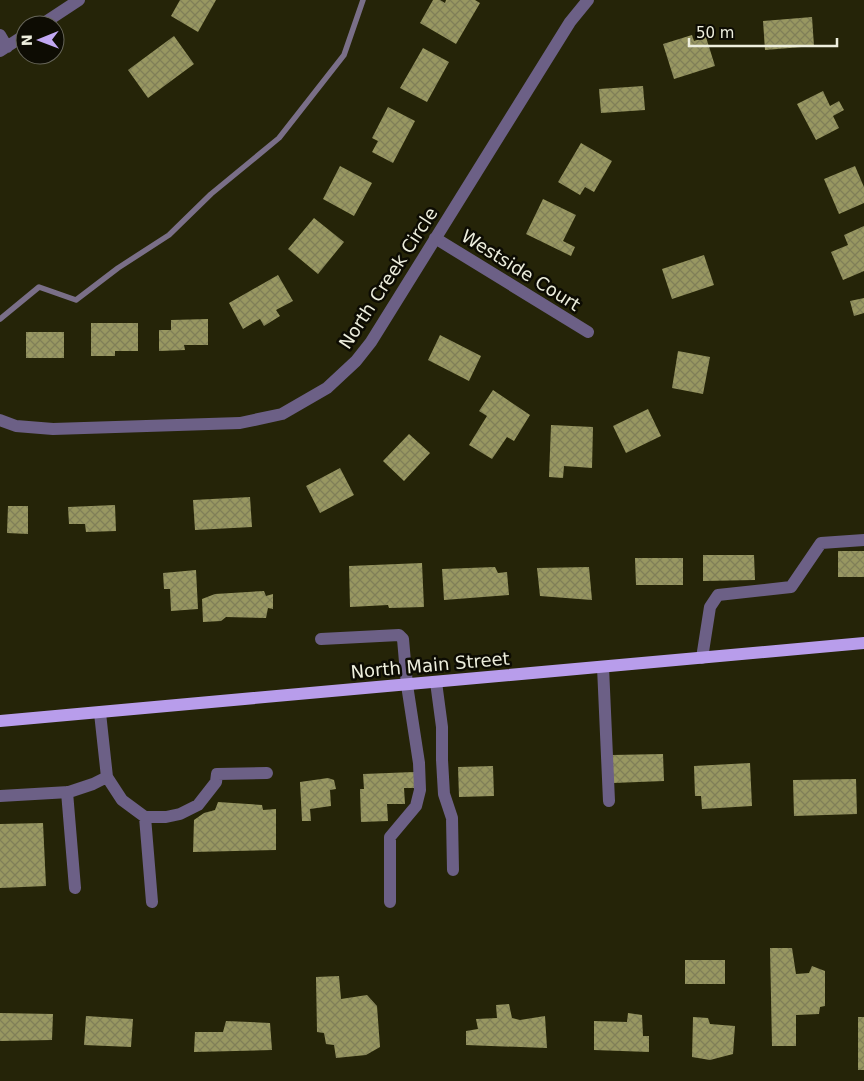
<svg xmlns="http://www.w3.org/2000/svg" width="864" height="1081" font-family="'DejaVu Sans',sans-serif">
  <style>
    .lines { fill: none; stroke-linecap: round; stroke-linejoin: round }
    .stream { stroke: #7a6f88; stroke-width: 5.5 }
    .building { fill: url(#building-cross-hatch) }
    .minor { stroke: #6c6086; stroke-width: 12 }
    .major { stroke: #b89deb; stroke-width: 12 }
    .labels { text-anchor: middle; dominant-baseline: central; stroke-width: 5; stroke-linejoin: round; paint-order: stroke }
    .street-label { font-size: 18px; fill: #edeedd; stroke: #0d0c03 }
  </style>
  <defs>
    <pattern id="building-cross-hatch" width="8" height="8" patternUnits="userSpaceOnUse" patternTransform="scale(1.25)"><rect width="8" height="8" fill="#989761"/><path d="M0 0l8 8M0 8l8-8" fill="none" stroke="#807f58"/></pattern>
  </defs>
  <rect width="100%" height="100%" fill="#252408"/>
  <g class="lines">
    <!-- stream -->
    <path class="stream" d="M0 319 39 287 76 300 118 268 169 235 211 194 279 138 344 55 363 0"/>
  </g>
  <!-- building -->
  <path class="building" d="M180 0H216L198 32 171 16Z
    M433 0H440L445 3 446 0H475L480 3 456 44 420 23Z
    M812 17 814 46 765 50 763 21Z
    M692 35 694 41 706 37 715 66 674 79 663 44Z
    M174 36 194 64 148 98 128 70Z
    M423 48 449 62 427 102 400 88Z
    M643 86 645 110 601 113 599 89Z
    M823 91 830 106 839 101 844 110 833 116 839 128 816 140 797 104Z
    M388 107 415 121 393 163 372 152 378 141 372 138Z
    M581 143 612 161 594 192 585 187 580 195 558 182Z
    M340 166 372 183 354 216 323 199Z
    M855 166 864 187V203L839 214 824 179Z
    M543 199 576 215 563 241 575 247 571 256 526 234Z
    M314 218 344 242 318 274 288 249Z
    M864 226V271L843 280 831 252 848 245 844 235Z
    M704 255 714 285 672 299 662 269Z
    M278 275 293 301 276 310 280 316 264 326 260 319 243 329 229 303Z
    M864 298V313L854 316 850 301Z
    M208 319V345H184L185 350 159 351V330H171V320Z
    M91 323H138V351H115V356H91Z
    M26 332H64V358H26Z
    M440 335 481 356 469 381 428 360Z
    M678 351 710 357 703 394 672 388Z
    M493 390 530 415 514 441 507 437 492 459 469 445 487 416 479 411Z
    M648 409 661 436 626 453 613 426Z
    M551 425 593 427 592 468 564 466 563 478 549 477Z
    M409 434 430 453 404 481 383 461Z
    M340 468 354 495 320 513 306 486Z
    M250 497 252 527 195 530 193 500Z
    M115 505 116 531 86 532 85 524H69L68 507Z
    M8 506H28V534L7 533Z
    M838 551H864V577H838Z
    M703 555H754L755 580 703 581Z
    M635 558H683V585H636Z
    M422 563 424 607 389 608 388 605 350 607 349 566Z
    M495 567 498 573 507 572 509 595 444 600 442 569Z
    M589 567 592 600 540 596 537 568Z
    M196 570 198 609 171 611 170 589H164L163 573Z
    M264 591 266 596 273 594V609L268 608 266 618 226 617 221 621 203 622 202 599 215 594Z
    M663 754 664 781 613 783 612 755Z
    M750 763 752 806 702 809 701 796H695L694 766Z
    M493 766 494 796 459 797 458 767Z
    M414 772 415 788H404L405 804H387L388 821 361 822 360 789H364L363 774Z
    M328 778 334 780 336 789 330 790 331 806 310 809 311 821H302L300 782Z
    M856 779 857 814 794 816 793 780Z
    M218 802 262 805 263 810 276 809V850L193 852 194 820 204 813 215 810Z
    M43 823 46 886 0 888V824Z
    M770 948H792L796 974 809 973 812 966 825 971V1006L820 1007 819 1014 796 1015V1046H772Z
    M685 960H725V984H685Z
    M339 976 341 999 367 995 377 1006 380 1047 366 1055 336 1058 334 1045 326 1044 324 1033 317 1032 316 977Z
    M509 1004 512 1018 520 1020 545 1016 547 1048 466 1045V1031L478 1029 476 1019 497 1018 496 1005Z
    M0 1013 53 1014 52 1040 0 1041Z
    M628 1013 642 1015 643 1036H649V1052L594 1050V1021L627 1022Z
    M86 1016 133 1019 131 1047 84 1045Z
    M693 1017 708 1018 710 1024 735 1026 733 1054 710 1060 692 1057Z
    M858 1017H864V1070H858Z
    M226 1021 270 1023 272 1050 194 1052 195 1032H223Z"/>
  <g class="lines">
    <!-- minor -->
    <path class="minor" d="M41 25 79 0
      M0 35 7 47
      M0 51 25 35
      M435 238 588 332
      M0 420 16 426 53 429 240 423 282 414 327 388 356 361 371 342 570 22 588 0
      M321 639 399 635 403 639 407 685 419 763 420 790 416 806 390 837V902
      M702 658 710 607 718 595 791 587 821 543 864 540
      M603 667 609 801
      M436 682 442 727V760L444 794 452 818 453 870
      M100 713 107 777 122 800 145 817H166L180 814 198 805 216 782 217 774 267 773
      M67 792 75 888
      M0 796 69 792 93 784 107 777
      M145 817 152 902"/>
    <!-- major -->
    <path class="major" d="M0 721 864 643"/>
  </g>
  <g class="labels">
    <!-- street labels -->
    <g class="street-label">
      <text transform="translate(521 270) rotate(32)">Westside Court</text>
      <text transform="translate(388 278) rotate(-57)">North Creek Circle</text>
      <text transform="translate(430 665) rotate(-5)">North Main Street</text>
    </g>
  </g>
  <!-- north arrow -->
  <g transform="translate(40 40) rotate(269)"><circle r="24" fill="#0d0c03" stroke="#67665a"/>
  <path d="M0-4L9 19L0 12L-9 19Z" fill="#c1a8f3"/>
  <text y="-8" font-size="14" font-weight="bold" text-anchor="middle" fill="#edeedd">N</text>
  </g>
  <!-- scale -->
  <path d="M689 38v8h148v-8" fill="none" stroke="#edeedd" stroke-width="2.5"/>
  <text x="696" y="38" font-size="15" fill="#edeedd" stroke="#0d0c03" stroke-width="4" paint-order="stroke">50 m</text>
</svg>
